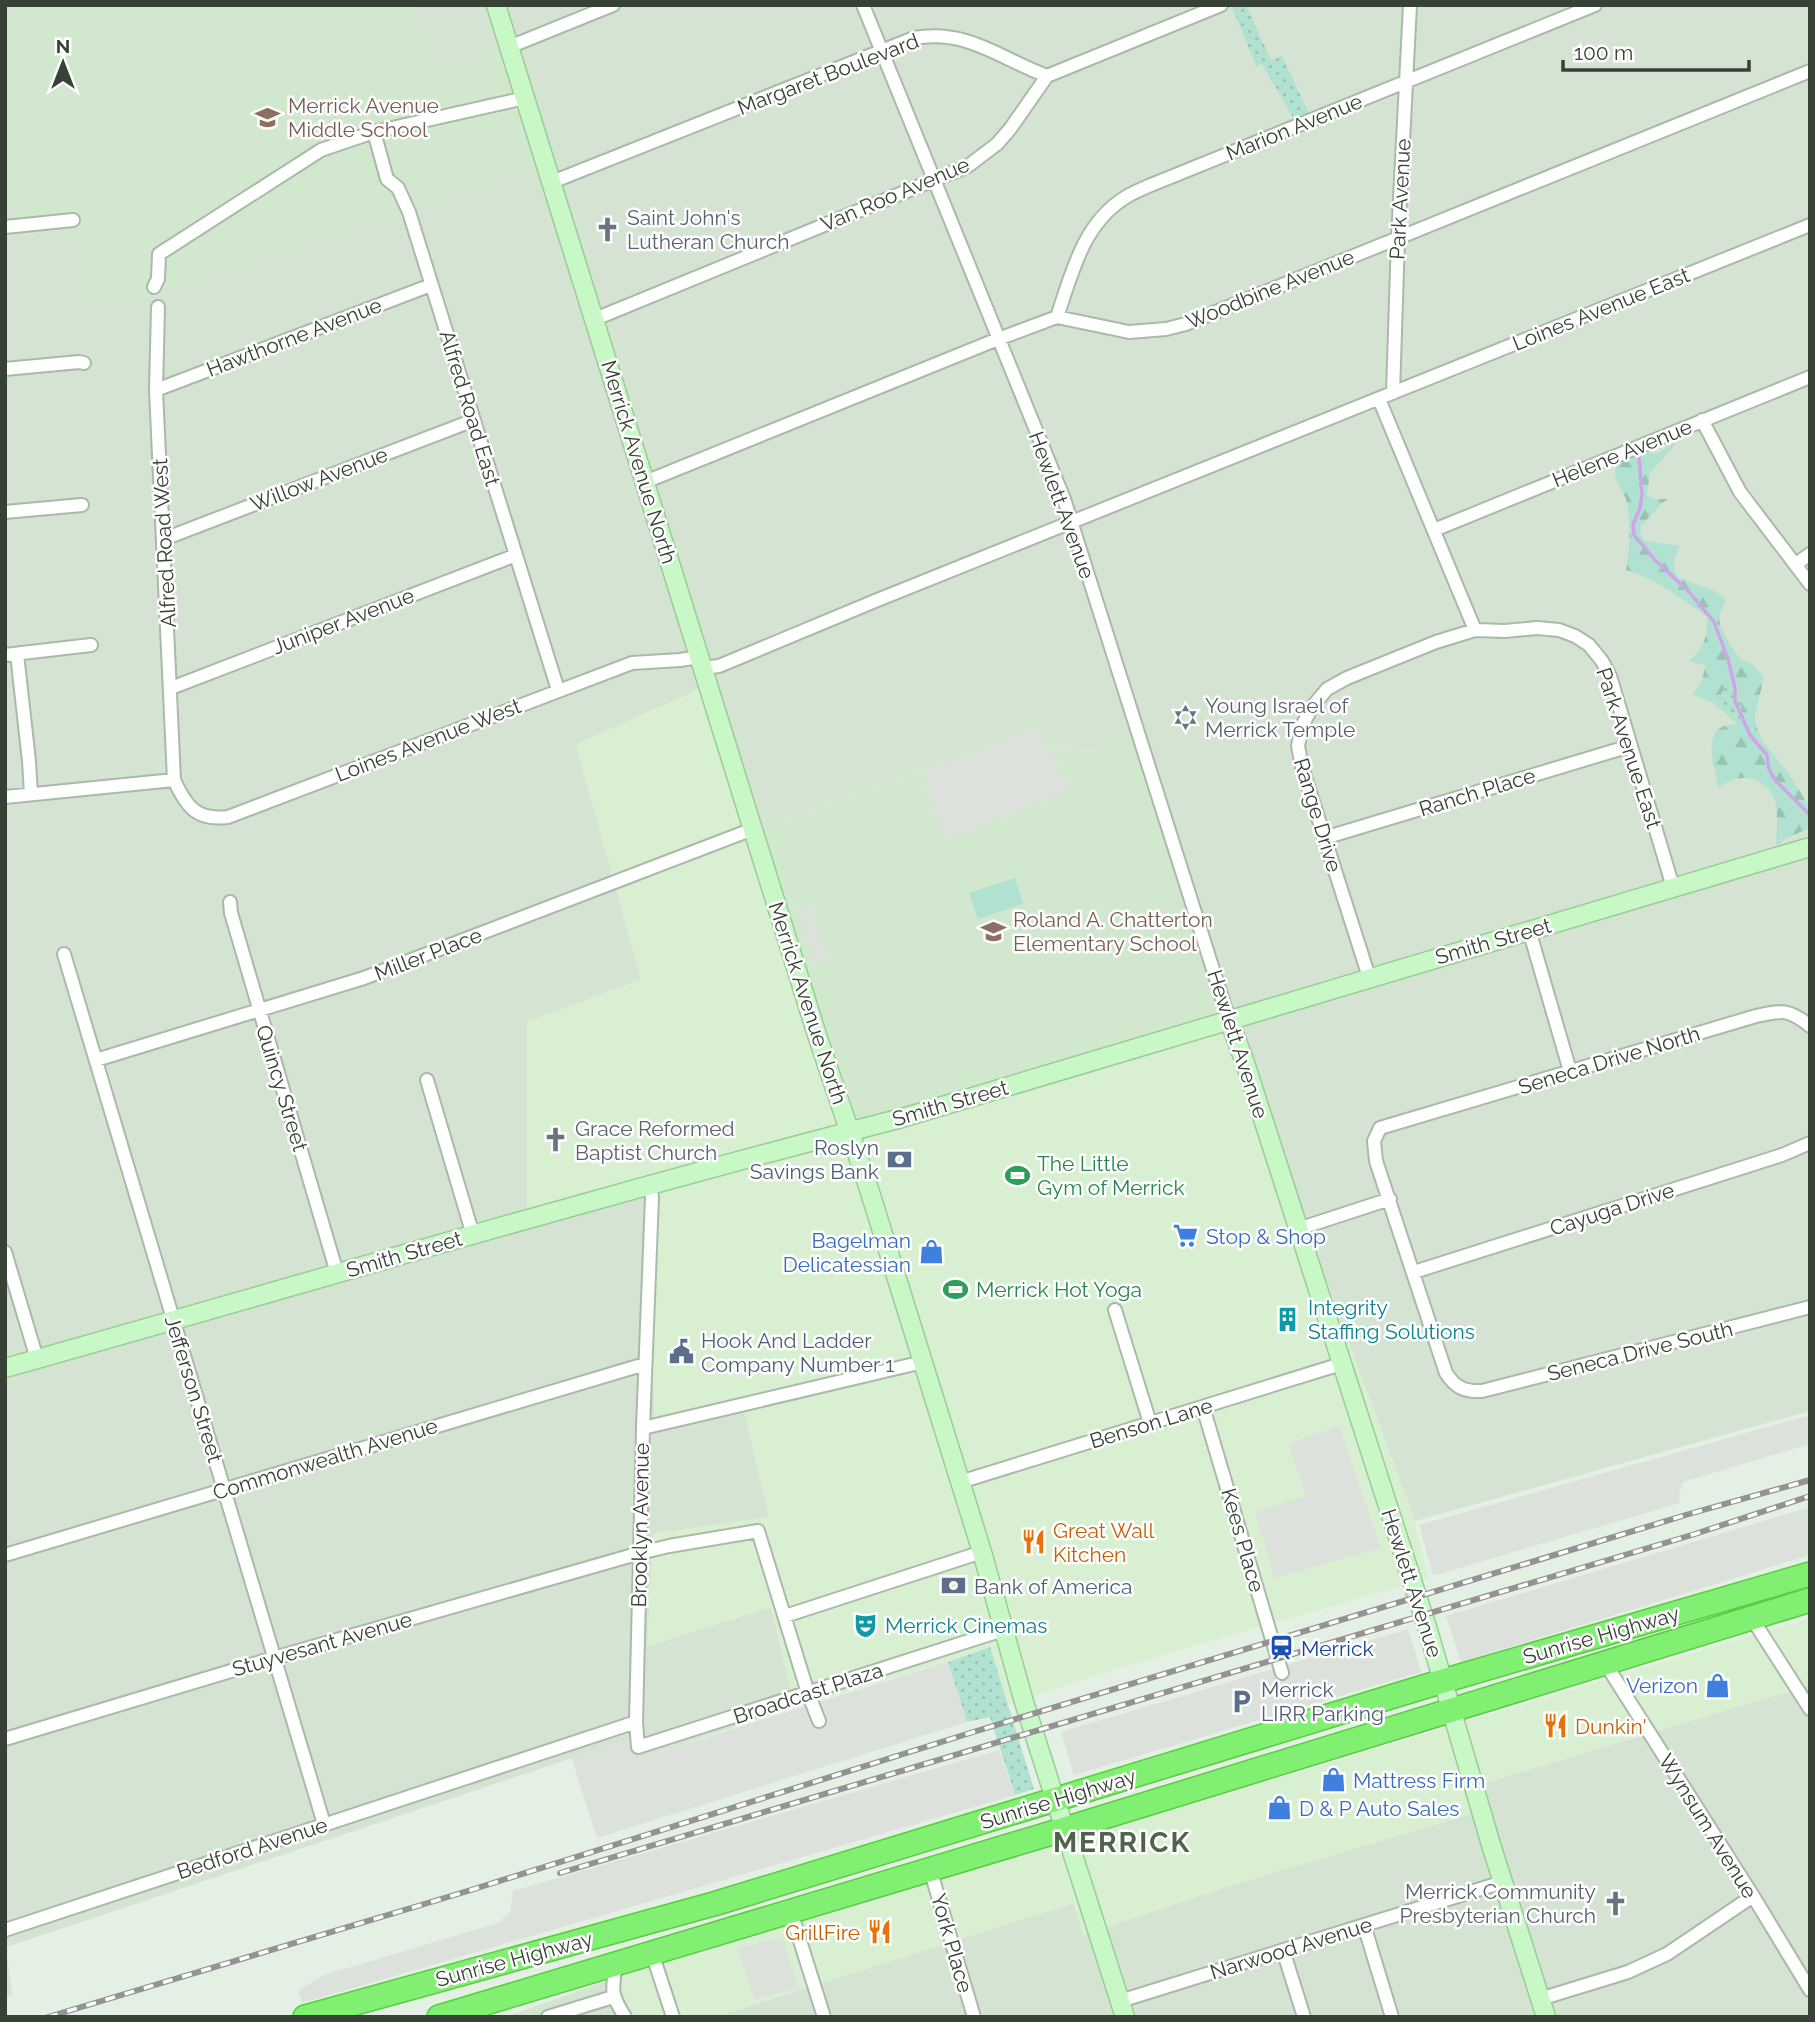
<svg xmlns="http://www.w3.org/2000/svg" width="1815" height="2022" font-family="Raleway,sans-serif">
  <style>
    .residential { fill: #d5e3d3 }
    .commercial { fill: #d8f0d1 }
    .education { fill: #d1e8cf }
    .grass { fill: url(#grass-dots) }
    .forest { fill: url(#forest-firs) }
    .pitch { fill: #b1e1d0 }
    .parking { fill: #dde1dc }
    .lines { fill: none; stroke-linecap: round; stroke-linejoin: round }
    .stream { stroke: #cea6e8; stroke-width: 3.5 }
    .street-casing { stroke: #aabaa8; stroke-width: 16 }
    .secondary-casing { stroke: #9bcb98; stroke-width: 21 }
    .highway-casing { stroke: #59cc42; stroke-width: 26 }
    .street { stroke: #fff; stroke-width: 12 }
    .secondary { stroke: #c8f8c6; stroke-width: 18 }
    .highway { stroke: #81ef71; stroke-width: 23 }
    .rail-casing { stroke: #939393; stroke-width: 6 }
    .rail { stroke: #fff; stroke-width: 3.5; stroke-dasharray: 10; stroke-linecap: butt }
    .labels { text-anchor: middle; dominant-baseline: central; stroke-width: 5; stroke-linejoin: round; paint-order: stroke }
    .street-label { font-size: 21px; fill: #374135; stroke: #fff }
    .education-label { font-size: 21px; fill: #785e54; stroke: #fff; text-anchor: start }
    .worship-label { font-size: 21px; fill: #5b616d; stroke: #fff; text-anchor: start }
    .service-label { font-size: 21px; fill: #4e5e75; stroke: #fff; text-anchor: start }
    .leisure-label { font-size: 21px; fill: #27864d; stroke: #fff; text-anchor: start }
    .shop-label { font-size: 21px; fill: #366cbe; stroke: #fff; text-anchor: start }
    .culture-label { font-size: 21px; fill: #0d838f; stroke: #fff; text-anchor: start }
    .food-label { font-size: 21px; fill: #c56008; stroke: #fff; text-anchor: start }
    .transit-label { font-size: 21px; fill: #164399; stroke: #fff; text-anchor: start }
    .district-label { font-size: 28px; font-weight: bold; letter-spacing: 2px; fill: #51634d; stroke: #fff }
  </style>
  <defs>
    <pattern id="grass-dots" width="8" height="8" patternUnits="userSpaceOnUse" patternTransform="scale(1.75)"><rect width="8" height="8" fill="#b1e1d0"/><path d="M2 2h.1M6 6h.1" fill="none" stroke="#99c2b3" stroke-width="1.8" stroke-linecap="round"/></pattern>
    <pattern id="forest-firs" width="22" height="20" patternUnits="userSpaceOnUse" patternTransform="scale(1.75)"><rect width="22" height="20" fill="#b1e1d0"/><path d="M5 1l3.5 6h-7zM16 11l3.5 6h-7z" fill="#99c2b3"/></pattern>
  </defs>
  <rect width="100%" height="100%" fill="#e5f0e4"/>
  <!-- residential -->
  <path class="residential" d="M5 5H1810V1411L1415 1521 1229 1020 1098 747 1078 748 1058 743 1043 736 1039 725 753 829 576 744 641 979 655 1431 744 1410 769 1517 648 1646 771 1607 795 1707 636 1759 629 1739 6 1947 12 1994 5 1997Z
    M1810 1685V2017H715L1074 1903 1083 1935 1223 1888 1471 1787Z
    M618 1977 631 2017H505Z"/>
  <!-- commercial -->
  <path class="commercial" d="M708 685 850 1131 1229 1020 1415 1521 1428 1578 1132 1664 1008 1705 990 1647 948 1662 795 1707 771 1607 647 1646 653 1533 769 1517 744 1410 655 1432 649 1186 527 1220V1022L641 979 576 744Z
    M1810 1618V1685L1472 1786 1479 1812 1223 1888 1083 1935 1073 1903 715 2017H631L618 1977Z"/>
  <!-- education -->
  <path class="education" d="M5 5H416L434 67 509 47 546 166 156 297 87 312 73 220 5 227Z
    M1039 725 1044 736 1058 743 1078 748 1098 747 1137 734 1229 1020 850 1132 753 829Z"/>
  <!-- grass -->
  <path class="grass" d="M1231 5H1246L1271 60 1282 56 1311 118 1297 124 1262 64 1256 66Z
    M1729 680C1741 697 1745 705 1738 725L1715 704Z
    M990 1647 1034 1789 1015 1795 990 1717 967 1722 948 1662Z"/>
  <!-- forest -->
  <path class="forest" d="M1681 438 1650 473 1647 495 1656 499H1668L1661 504 1640 527 1641 536 1646 541 1680 546C1674 558 1672 564 1677 577L1715 591 1726 600 1719 617 1720 625 1730 645 1741 660 1751 663 1764 677 1755 715 1756 726 1762 740 1789 774 1806 801 1810 815 1807 829 1785 839 1776 846C1776 832 1779 815 1775 801 1767 776 1738 771 1719 788 1714 766 1698 722 1738 725 1745 705 1741 697 1729 681L1715 704 1692 694C1700 686 1704 677 1705 665L1689 661C1704 650 1708 635 1707 617 1684 600 1654 577 1626 570 1630 551 1631 518 1626 499 1623 491 1616 482 1615 474 1614 455 1644 448 1657 454Z"/>
  <!-- pitch -->
  <path class="pitch" d="M1015 878 1023 904 978 919 969 893Z"/>
  <!-- parking -->
  <path class="parking" d="M1036 729 1040 740H1045L1070 790 946 841 922 773Z
    M811 906 827 960 815 964 798 908Z
    M1810 1415V1444L1683 1482 1679 1494 1680 1503 1433 1576 1419 1525Z
    M1339 1426 1381 1548 1274 1578 1255 1512 1306 1496 1288 1444Z
    M1810 1507V1555L1461 1662 1446 1616Z
    M1408 1629 1421 1672 1074 1775 1061 1732Z
    M948 1662 967 1722 597 1838 571 1757 629 1739 636 1759Z
    M999 1750 1015 1795 302 2003 298 1991 324 1975 498 1923 510 1912 513 1891Z
    M782 1937 798 1988 755 2000 737 1949Z"/>
  <g class="lines">
    <!-- stream -->
    <path class="stream" d="M1639 458 1642 495 1640 508 1633 525 1634 535 1654 559 1690 593 1714 622 1728 659 1735 688V701L1750 735 1767 755 1769 769 1775 780 1810 815"/>
    <defs>
      <path id="street" d="M863 5 1064 499 1229 1020
        M509 47 613 5
        M374 132 387 179 398 188 409 212 558 690
        M552 182 914 38C968 29 999 58 1047 76L1221 5
        M5 227 73 220
        M154 287 158 279 159 254 321 150 374 132 525 98
        M158 307 156 390 174 780C186 806 196 821 228 817L632 663 680 660 699 657
        M1057 317C1072 273 1083 223 1126 197 1134 192 1142 189 1151 185L1595 5
        M595 319 968 166 997 144 1010 129 1047 76
        M5 369 79 362 84 363
        M156 390 431 285
        M1393 393 1398 238 1410 5
        M1379 399 1475 630
        M1702 420 1740 492 1810 584
        M645 482 998 339 1057 317 1129 332 1166 329 1186 324 1810 71
        M5 512 82 505
        M1434 530 1810 377
        M164 539 474 420
        M1796 564 1810 554
        M17 654 29 761 31 794
        M5 655 91 645
        M703 668 719 666 875 601 1810 225
        M171 688 516 555
        M5 797 174 780
        M1324 838 1630 746
        M230 902 231 913 337 1273
        M1529 930 1570 1071
        M64 954 324 1824
        M1369 977 1302 767 1298 746 1302 726 1312 707 1327 689 1347 678 1436 642 1475 630 1505 631 1537 628 1559 630 1575 636 1589 645 1602 661 1610 676 1673 887
        M1810 1026C1789 1009 1782 1010 1756 1016L1380 1128 1374 1141 1376 1161 1446 1373C1455 1387 1464 1392 1482 1391L1810 1307
        M96 1060 364 978 753 829
        M427 1080 473 1235
        M649 1185 652 1197 643 1428 636 1722 638 1747 1003 1630
        M1298 1229 1390 1199
        M5 1252 37 1359
        M1414 1272 1782 1155 1810 1143
        M1115 1310 1150 1423
        M1203 1407 1282 1673
        M643 1428 923 1362
        M960 1482 1341 1364
        M5 1555 645 1364
        M785 1616 982 1552
        M1751 1617 1810 1709
        M1605 1663 1753 1896 1810 1990
        M5 1739 274 1658 640 1553 669 1546 758 1531 808 1693 819 1721
        M930 1869 974 2017
        M791 1912 824 2017
        M1364 1925 1392 2017
        M5 1930 636 1722
        M1283 1950 1304 2017
        M652 1953 673 2017
        M616 1963C612 1991 610 1993 625 2017
        M1540 1999 1628 1972 1667 1954 1753 1896
        M1120 2001 1503 1882
        M548 2017 613 1997"/>
      <path id="secondary" d="M496 5 817 1035 869 1189 982 1552 1024 1702 1125 2017
        M1229 1020 1244 1060 1427 1627 1492 1848 1546 2017
        M5 1368C304 1284 601 1195 902 1118L1810 847"/>
      <path id="highway" d="M305 2017 717 1903 1443 1681 1810 1574
        M439 2017 1065 1829 1810 1600"/>
    </defs>
    <!-- street casing -->
    <use href="#street" class="street-casing"/>
    <!-- secondary casing -->
    <use href="#secondary" class="secondary-casing"/>
    <!-- highway casing -->
    <use href="#highway" class="highway-casing"/>
    <!-- street -->
    <use href="#street" class="street"/>
    <!-- secondary -->
    <use href="#secondary" class="secondary"/>
    <!-- highway -->
    <use href="#highway" class="highway"/>
    <defs>
      <path id="rail" d="M560 1873 1695 1534 1810 1496
        M48 2017 471 1890 970 1733 1689 1514 1810 1480"/>
    </defs>
    <!-- rail casing -->
    <use href="#rail" class="rail-casing"/>
    <!-- rail -->
    <use href="#rail" class="rail"/>
  </g>
  <!-- icons -->
  <defs>
    <symbol id="school-bare" viewBox="-9 -9 18 18"><path d="M0-5L7-2L0 1L-7-2ZM-4 1L0 2.5L4 1V4Q0 6-4 4Z" fill="#8d6e63" stroke="#fff" stroke-width="2.5" paint-order="stroke"/></symbol>
    <symbol id="church-bare" viewBox="-9 -9 18 18"><path d="M-1.2-6h2.4v3.5h3.3v2.4h-3.3V6h-2.4V-.1h-3.3v-2.4h3.3Z" fill="#6b7280" stroke="#fff" stroke-width="2.5" paint-order="stroke"/></symbol>
    <symbol id="synagogue-bare" viewBox="-9 -9 18 18"><path d="M0-6.5L5.6 3.2H-5.6ZM0 6.5L5.6-3.2H-5.6Z" fill="#6b7280" stroke="#fff" stroke-width="2.5" paint-order="stroke"/></symbol>
    <symbol id="bank-bare" viewBox="-9 -9 18 18"><path d="M-6-4H6V4H-6ZM0-2.3a2.3 2.3 0 1 0 0 4.6a2.3 2.3 0 1 0 0-4.6Z" fill="#5c6f8a" stroke="#fff" stroke-width="2.5" paint-order="stroke"/></symbol>
    <symbol id="stadium-bare" viewBox="-9 -9 18 18"><path d="M0-5a6.5 5 0 1 0 0 10a6.5 5 0 1 0 0-10ZM-3.5-1.8h7v3.6h-7Z" fill="#2e9e5b" stroke="#fff" stroke-width="2.5" paint-order="stroke"/></symbol>
    <symbol id="supermarket-bare" viewBox="-9 -9 18 18"><path d="M-6-5.5h2.5l.6 2H6L4.5 2H-2.5L-4.4-4H-6ZM-1.5 3.2a1.3 1.3 0 1 0 .1 0ZM3 3.2a1.3 1.3 0 1 0 .1 0Z" fill="#3f7fe0" stroke="#fff" stroke-width="2.5" paint-order="stroke"/></symbol>
    <symbol id="shop-bare" viewBox="-9 -9 18 18"><path d="M-5-2.5h2.3a2.7 3.5 0 0 1 5.4 0H5L5.5 6h-11ZM-1.5-2.5h3a1.5 2.3 0 0 0-3 0Z" fill="#3f7fe0" stroke="#fff" stroke-width="2.5" paint-order="stroke"/></symbol>
    <symbol id="building-bare" viewBox="-9 -9 18 18"><path d="M-4-6H4V6H1V3H-1V6H-4ZM-2.5-4.3h1.7v1.8h-1.7ZM.8-4.3h1.7v1.8H.8ZM-2.5-1h1.7V.8h-1.7ZM.8-1h1.7V.8H.8Z" fill="#0f9aa8" stroke="#fff" stroke-width="2.5" paint-order="stroke"/></symbol>
    <symbol id="civic-bare" viewBox="-9 -9 18 18"><path d="M-.6-6.5H3V-4.5H.6V-3L4-1V1h2V6H-6V1h2V-1L-.6-3ZM-1.2 2.5V6h2.4V2.5Z" fill="#5c6f8a" stroke="#fff" stroke-width="2.5" paint-order="stroke"/></symbol>
    <symbol id="restaurant-bare" viewBox="-9 -9 18 18"><path d="M-5-6h1v4h1v-4h1v4h1v-4h1v5L-1.5 .5V6h-2V.5L-5-1ZM5-6V6H3V1.5H1.5Q1.5-4 5-6Z" fill="#e8710a" stroke="#fff" stroke-width="2.5" paint-order="stroke"/></symbol>
    <symbol id="theatre-bare" viewBox="-9 -9 18 18"><path d="M-5-5.5Q0-4 5-5.5V0Q5 5 0 6Q-5 5-5 0ZM-3.3-2.5H-1v1.5H-3.3ZM1-2.5H3.3v1.5H1ZM-2.8 1Q0 5.5 2.8 1Z" fill="#0f9aa8" stroke="#fff" stroke-width="2.5" paint-order="stroke"/></symbol>
    <symbol id="station-bare" viewBox="-9 -9 18 18"><path d="M-3-6H3Q5-6 5-4V2Q5 4 3 4L4.5 6H3L1.5 4h-3L-3 6H-4.5L-3 4Q-5 4-5 2V-4Q-5-6-3-6ZM-3.5-4v3h7v-3ZM-3.5 1v1.5H-2V1ZM2 1v1.5H3.5V1Z" fill="#1a4fb4" stroke="#fff" stroke-width="2.5" paint-order="stroke"/></symbol>
    <symbol id="parking-bare" viewBox="-9 -9 18 18"><path d="M-3.5-5.5H1a3.5 3.5 0 0 1 0 7H-1V5.5H-3.5ZM-1-3.4V-.6H.8a1.4 1.4 0 0 0 0-2.8Z" fill="#5c6f8a" stroke="#fff" stroke-width="2.5" paint-order="stroke"/></symbol>
  </defs>
  <g fill-rule="evenodd">
    <use href="#school-bare" x="250" y="100" width="35" height="35"/>
    <use href="#church-bare" x="590" y="212" width="35" height="35"/>
    <use href="#synagogue-bare" x="1168" y="700" width="35" height="35"/>
    <use href="#school-bare" x="976" y="914" width="35" height="35"/>
    <use href="#church-bare" x="538" y="1122" width="35" height="35"/>
    <use href="#bank-bare" x="882" y="1142" width="35" height="35"/>
    <use href="#stadium-bare" x="1000" y="1158" width="35" height="35"/>
    <use href="#supermarket-bare" x="1168" y="1218" width="35" height="35"/>
    <use href="#shop-bare" x="914" y="1234" width="35" height="35"/>
    <use href="#stadium-bare" x="938" y="1272" width="35" height="35"/>
    <use href="#building-bare" x="1270" y="1302" width="35" height="35"/>
    <use href="#civic-bare" x="664" y="1334" width="35" height="35"/>
    <use href="#restaurant-bare" x="1016" y="1524" width="35" height="35"/>
    <use href="#bank-bare" x="936" y="1568" width="35" height="35"/>
    <use href="#theatre-bare" x="848" y="1608" width="35" height="35"/>
    <use href="#station-bare" x="1264" y="1630" width="35" height="35"/>
    <use href="#shop-bare" x="1700" y="1668" width="35" height="35"/>
    <use href="#parking-bare" x="1224" y="1684" width="35" height="35"/>
    <use href="#restaurant-bare" x="1538" y="1708" width="35" height="35"/>
    <use href="#shop-bare" x="1316" y="1762" width="35" height="35"/>
    <use href="#shop-bare" x="1262" y="1790" width="35" height="35"/>
    <use href="#church-bare" x="1598" y="1886" width="35" height="35"/>
    <use href="#restaurant-bare" x="862" y="1914" width="35" height="35"/>
  </g>
  <g class="labels">
    <!-- street labels -->
    <g class="street-label">
      <text transform="translate(828 74) rotate(-21)">Margaret Boulevard</text>
      <text transform="translate(1294 127) rotate(-22)">Marion Avenue</text>
      <text transform="translate(895 194) rotate(-23)">Van Roo Avenue</text>
      <text transform="translate(1400 199) rotate(-87)">Park Avenue</text>
      <text transform="translate(1270 289) rotate(-22)">Woodbine Avenue</text>
      <text transform="translate(1601 309) rotate(-22)">Loines Avenue East</text>
      <text transform="translate(294 337) rotate(-21)">Hawthorne Avenue</text>
      <text transform="translate(470 408) rotate(73)">Alfred Road East</text>
      <text transform="translate(1622 453) rotate(-22)">Helene Avenue</text>
      <text transform="translate(639 462) rotate(73)">Merrick Avenue North</text>
      <text transform="translate(319 479) rotate(-21)">Willow Avenue</text>
      <text transform="translate(1062 505) rotate(70)">Hewlett Avenue</text>
      <text transform="translate(164 543) rotate(-93)">Alfred Road West</text>
      <text transform="translate(343 621) rotate(-21)">Juniper Avenue</text>
      <text transform="translate(428 740) rotate(-21)">Loines Avenue West</text>
      <text transform="translate(1629 748) rotate(72)">Park Avenue East</text>
      <text transform="translate(1477 792) rotate(-17)">Ranch Place</text>
      <text transform="translate(1318 815) rotate(73)">Range Drive</text>
      <text transform="translate(1493 941) rotate(-16)">Smith Street</text>
      <text transform="translate(428 954) rotate(-21)">Miller Place</text>
      <text transform="translate(808 1003) rotate(72)">Merrick Avenue North</text>
      <text transform="translate(1238 1044) rotate(72)">Hewlett Avenue</text>
      <text transform="translate(1609 1060) rotate(-17)">Seneca Drive North</text>
      <text transform="translate(282 1088) rotate(73)">Quincy Street</text>
      <text transform="translate(950 1103) rotate(-16)">Smith Street</text>
      <text transform="translate(1612 1209) rotate(-18)">Cayuga Drive</text>
      <text transform="translate(404 1254) rotate(-16)">Smith Street</text>
      <text transform="translate(1640 1351) rotate(-14)">Seneca Drive South</text>
      <text transform="translate(194 1389) rotate(73)">Jefferson Street</text>
      <text transform="translate(1151 1423) rotate(-17)">Benson Lane</text>
      <text transform="translate(325 1459) rotate(-17)">Commonwealth Avenue</text>
      <text transform="translate(640 1525) rotate(-89)">Brooklyn Avenue</text>
      <text transform="translate(1243 1540) rotate(74)">Kees Place</text>
      <text transform="translate(1412 1583) rotate(72)">Hewlett Avenue</text>
      <text transform="translate(1601 1635) rotate(-16)">Sunrise Highway</text>
      <text transform="translate(322 1644) rotate(-16)">Stuyvesant Avenue</text>
      <text transform="translate(808 1693) rotate(-18)">Broadcast Plaza</text>
      <text transform="translate(1058 1799) rotate(-17)">Sunrise Highway</text>
      <text transform="translate(1708 1826) rotate(58)">Wynsum Avenue</text>
      <text transform="translate(252 1848) rotate(-18)">Bedford Avenue</text>
      <text transform="translate(952 1943) rotate(74)">York Place</text>
      <text transform="translate(1291 1948) rotate(-17)">Narwood Avenue</text>
      <text transform="translate(514 1959) rotate(-15)">Sunrise Highway</text>
    </g>
    <!-- education labels -->
    <g class="education-label">
      <text x="288" y="105">Merrick Avenue<tspan x="288" dy="24">Middle School</tspan></text>
      <text x="1013" y="919">Roland A. Chatterton<tspan x="1013" dy="24">Elementary School</tspan></text>
    </g>
    <!-- worship labels -->
    <g class="worship-label">
      <text x="627" y="217">Saint John's<tspan x="627" dy="24">Lutheran Church</tspan></text>
      <text x="1205" y="705">Young Israel of<tspan x="1205" dy="24">Merrick Temple</tspan></text>
      <text x="575" y="1128">Grace Reformed<tspan x="575" dy="24">Baptist Church</tspan></text>
      <text x="1596" y="1891" text-anchor="end">Merrick Community<tspan x="1596" dy="24">Presbyterian Church</tspan></text>
    </g>
    <!-- service labels -->
    <g class="service-label">
      <text x="879" y="1147" text-anchor="end">Roslyn<tspan x="879" dy="24">Savings Bank</tspan></text>
      <text x="701" y="1340">Hook And Ladder<tspan x="701" dy="24">Company Number 1</tspan></text>
      <text x="974" y="1586">Bank of America</text>
      <text x="1261" y="1689">Merrick<tspan x="1261" dy="24">LIRR Parking</tspan></text>
    </g>
    <!-- leisure labels -->
    <g class="leisure-label">
      <text x="1037" y="1163">The Little<tspan x="1037" dy="24">Gym of Merrick</tspan></text>
      <text x="976" y="1289">Merrick Hot Yoga</text>
    </g>
    <!-- shop labels -->
    <g class="shop-label">
      <text x="1206" y="1236">Stop &amp; Shop</text>
      <text x="911" y="1240" text-anchor="end">Bagelman<tspan x="911" dy="24">Delicatessian</tspan></text>
      <text x="1698" y="1685" text-anchor="end">Verizon</text>
      <text x="1353" y="1780">Mattress Firm</text>
      <text x="1299" y="1808">D &amp; P Auto Sales</text>
    </g>
    <!-- culture labels -->
    <g class="culture-label">
      <text x="1308" y="1307">Integrity<tspan x="1308" dy="24">Staffing Solutions</tspan></text>
      <text x="885" y="1625">Merrick Cinemas</text>
    </g>
    <!-- food labels -->
    <g class="food-label">
      <text x="1053" y="1530">Great Wall<tspan x="1053" dy="24">Kitchen</tspan></text>
      <text x="1575" y="1726">Dunkin'</text>
      <text x="860" y="1932" text-anchor="end">GrillFire</text>
    </g>
    <!-- transit labels -->
    <g class="transit-label">
      <text x="1301" y="1648">Merrick</text>
    </g>
    <!-- district labels -->
    <g class="district-label">
      <text x="1122" y="1842">MERRICK</text>
    </g>
  </g>
  <!-- border -->
  <rect width="1815" height="2022" fill="none" stroke="#374135" stroke-width="14"/>
  <!-- north arrow -->
  <g transform="translate(63 63)" stroke="#ffffff" stroke-width="5" paint-order="stroke">
  <path d="M0-5L12 26L0 18L-12 26Z" fill="#374135"/>
  <text y="-10" font-size="19" font-weight="bold" text-anchor="middle" fill="#374135">N</text>
  </g>
  <!-- scale -->
  <path d="M1563 60v10h186v-10" fill="none" stroke="#374135" stroke-width="3.5"/>
  <text x="1574" y="60" font-size="21" fill="#374135" stroke="#ffffff" stroke-width="5" paint-order="stroke">100 m</text>
</svg>
